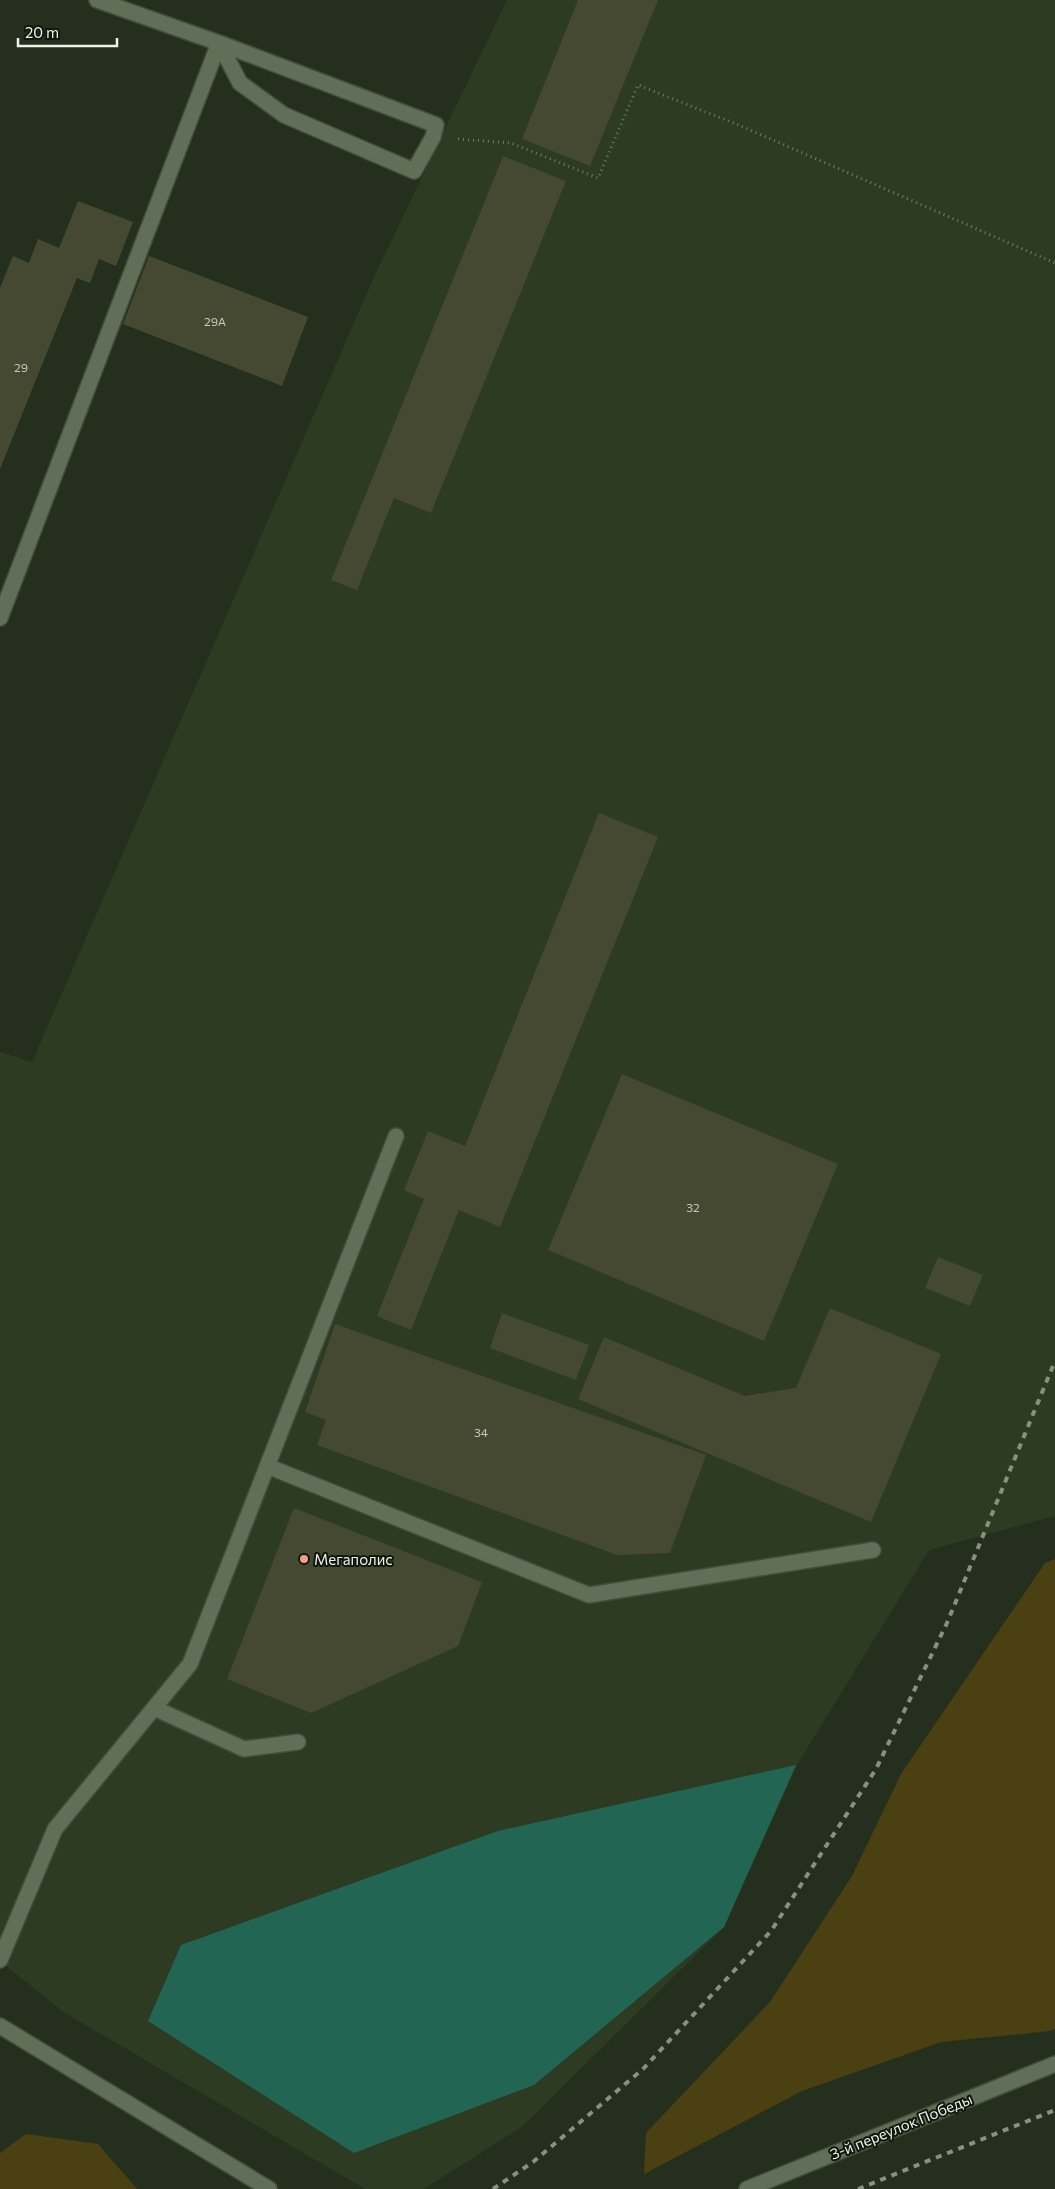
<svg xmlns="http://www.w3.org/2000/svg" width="1055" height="2189" font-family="Commissioner,sans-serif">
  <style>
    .built { fill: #2c3b22 }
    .green { fill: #4b4012 }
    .water { fill: #236553 }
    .building { fill: #464931 }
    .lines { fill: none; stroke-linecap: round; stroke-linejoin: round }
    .lane-casing { stroke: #434d3c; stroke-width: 18 }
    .street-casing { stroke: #434d3c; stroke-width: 18 }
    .path { stroke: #717b6b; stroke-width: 3; stroke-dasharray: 1 4; stroke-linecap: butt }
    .lane { stroke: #616f59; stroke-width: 15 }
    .street { stroke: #616f59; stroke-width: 15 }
    .rail { stroke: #879181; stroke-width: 4; stroke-dasharray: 6 6; stroke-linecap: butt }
    .poi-dot { fill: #f39f84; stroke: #11160e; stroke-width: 2 }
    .labels { text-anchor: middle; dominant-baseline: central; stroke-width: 4; stroke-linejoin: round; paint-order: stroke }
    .number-label { font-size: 12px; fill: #c2caba }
    .poi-label { font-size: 15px; fill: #ecf5e8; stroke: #11160e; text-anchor: start }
    .street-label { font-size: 15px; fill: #ecf5e8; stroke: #11160e }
  </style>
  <rect width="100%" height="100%" fill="#24301d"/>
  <!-- built -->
  <path class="built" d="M507 0H1055V1516L929 1550 797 1765 724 1927 523 2126 424 2189H365L65 2013 0 1961V1052L32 1062 373 279Z"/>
  <!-- green -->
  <path class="green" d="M1055 1559V2029L1050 2031 941 2042 802 2091 644 2174 646 2133 770 2002 852 1876 901 1774 1045 1563Z
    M26 2134 98 2144 137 2189H0V2153Z"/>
  <!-- water -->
  <path class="water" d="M796 1765 724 1927 534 2085 354 2153 148 2021 181 1945 498 1831Z"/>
  <!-- building -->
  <path class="building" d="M578 0H658L590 166 522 139Z
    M503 156 566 181 431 513 394 498 357 590 331 580Z
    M78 201 133 222 116 266 99 259 90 283 77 278 0 469V288L13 256 29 263 38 239 59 248Z
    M149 256 308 317 282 386 123 324Z
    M599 813 658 837 500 1227 459 1210 411 1330 377 1316 424 1199 404 1190 428 1131 465 1146Z
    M622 1074 838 1164 764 1341 548 1250Z
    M938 1257 983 1275 970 1306 925 1288Z
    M830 1308 941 1354 871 1522 578 1399 604 1337 745 1396 796 1388Z
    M502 1313 589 1345 576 1380 490 1348Z
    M335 1324 706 1455 670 1553 617 1555 317 1445 326 1420 305 1412Z
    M294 1508 482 1582 458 1646 311 1713 227 1679Z"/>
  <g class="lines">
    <defs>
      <path id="lane" d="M97 0 219 43 436 125 433 137 414 171 284 115 240 83 219 43
        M0 618 219 43
        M267 1466 589 1595 873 1550
        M154 1708 244 1749 298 1742
        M0 1960 55 1829 190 1664 396 1136"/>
      <path id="street" d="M0 2026 269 2189
        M747 2189 1055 2064"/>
    </defs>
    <!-- lane casing -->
    <use href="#lane" class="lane-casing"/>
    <!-- street casing -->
    <use href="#street" class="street-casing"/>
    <!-- path -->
    <path class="path" d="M458 139 511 143 598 178 638 85 741 126 1055 263"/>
    <!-- lane -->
    <use href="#lane" class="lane"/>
    <!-- street -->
    <use href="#street" class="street"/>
    <!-- rail -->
    <path class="rail" d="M493 2189 533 2162 643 2069 771 1931 876 1769 947 1623 1055 1361
      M858 2189 1055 2110"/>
  </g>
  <!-- markers -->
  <circle class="poi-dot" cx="304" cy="1559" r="5"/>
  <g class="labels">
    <!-- number labels -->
    <g class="number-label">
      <text x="215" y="321">29А</text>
      <text x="21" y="367">29</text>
      <text x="693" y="1207">32</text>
      <text x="481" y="1432">34</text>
    </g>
    <!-- poi labels -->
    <g class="poi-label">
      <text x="314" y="1559">Мегаполис</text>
    </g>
    <!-- street labels -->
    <g class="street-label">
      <text transform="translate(901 2126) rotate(-22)">3-й переулок Победы</text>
    </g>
  </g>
  <!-- scale -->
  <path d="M18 38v8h99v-8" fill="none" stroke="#ecf5e8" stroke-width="2.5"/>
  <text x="25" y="38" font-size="15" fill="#ecf5e8" stroke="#11160e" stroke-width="4" paint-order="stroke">20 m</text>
</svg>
